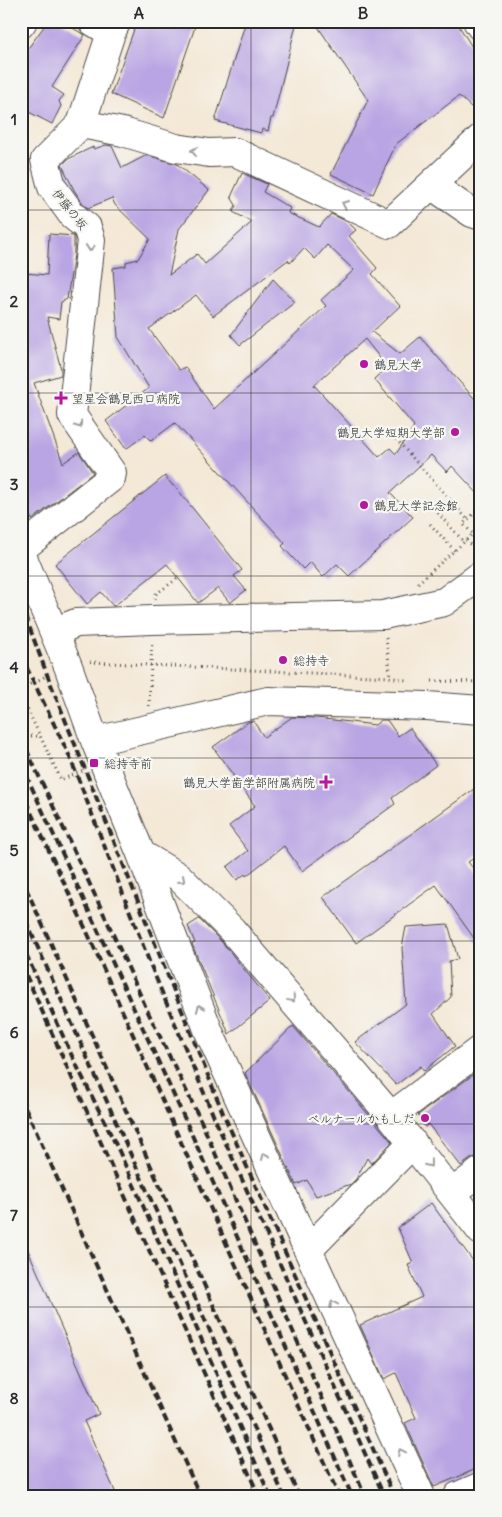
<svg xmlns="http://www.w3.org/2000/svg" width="502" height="1517" font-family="Delius,'Klee One',sans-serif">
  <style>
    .building { fill: #b9a5e3; fill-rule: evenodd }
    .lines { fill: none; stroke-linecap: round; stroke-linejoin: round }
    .minor-casing { stroke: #494745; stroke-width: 30 }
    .path { stroke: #494745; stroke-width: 3; stroke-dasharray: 1 4; stroke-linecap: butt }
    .minor { stroke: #fff; stroke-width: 28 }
    .rail { stroke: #2b2b2b; stroke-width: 4; stroke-dasharray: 8 4; stroke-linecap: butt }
    .oneway { stroke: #a0a0a0 }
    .grid { fill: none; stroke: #2b2b2b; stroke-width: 1; stroke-opacity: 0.55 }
    .poi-dot { fill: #b5179e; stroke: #f6f6f2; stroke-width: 2 }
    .labels { text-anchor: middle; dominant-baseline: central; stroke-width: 4.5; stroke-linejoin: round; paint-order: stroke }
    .street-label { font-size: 12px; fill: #2b2b2b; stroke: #f6f6f2 }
    .poi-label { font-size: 12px; fill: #2b2b2b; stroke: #f6f6f2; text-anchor: start }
    .neatline { fill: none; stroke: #2b2b2b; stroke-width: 2 }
    .grid-label { font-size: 16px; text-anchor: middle; font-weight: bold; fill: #2b2b2b }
  </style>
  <rect width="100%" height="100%" fill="#f6f6f2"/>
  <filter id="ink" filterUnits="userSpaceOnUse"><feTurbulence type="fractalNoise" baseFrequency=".02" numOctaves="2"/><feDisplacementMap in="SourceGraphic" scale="10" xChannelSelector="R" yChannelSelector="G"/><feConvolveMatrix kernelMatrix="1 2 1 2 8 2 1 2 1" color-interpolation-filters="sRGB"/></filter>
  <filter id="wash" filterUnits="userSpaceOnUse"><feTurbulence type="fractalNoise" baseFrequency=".0096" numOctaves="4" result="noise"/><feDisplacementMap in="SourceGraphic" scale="20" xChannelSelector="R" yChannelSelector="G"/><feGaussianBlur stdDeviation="1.12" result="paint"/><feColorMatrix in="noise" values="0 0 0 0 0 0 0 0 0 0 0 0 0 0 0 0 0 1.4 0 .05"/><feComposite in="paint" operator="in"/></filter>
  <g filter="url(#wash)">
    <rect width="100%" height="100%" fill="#f4e8d6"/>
    <g id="blocks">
      <!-- building -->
      <path class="building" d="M48 21H60L85 35 52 87 64 95 59 101 61 106 52 124 21 108V58Z
        M137 21H197L164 118 111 94Z
        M246 21H297L273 118H271L268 131 262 129 261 133 215 121Z
        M314 21H456L472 47 481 55V96L471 107 459 96 396 144 373 194 331 174 368 100Z
        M106 145 112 146 122 168 147 155 177 164 209 190 179 229 169 275 197 254 205 264 252 222 233 212 236 205 231 197 242 173 267 184 263 192 290 208 288 213 319 227 331 214 348 222 356 230 349 236 377 268 372 274 400 306 372 332 400 354 420 337 481 406V497L452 466 447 472 431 455 390 493 413 517 349 576 337 564 323 577 310 562 303 569 282 546 285 543 175 423 151 441 145 435 126 449 106 421 149 388 118 337 113 268 126 266V262L138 259 150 239 115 205 112 198 88 208 84 205 74 190 62 165 68 159 93 147 94 149ZM327 245 354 270 321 300 326 306 214 409 185 367 179 370 149 329 196 295 213 316 288 260 290 263 304 248 315 259ZM365 339 387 367 374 379 414 426 396 454 390 448 379 457 314 385Z
        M49 234 74 236V255L67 299 61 302 59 319 47 317 61 369V375L34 383 63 463 79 452 93 473 32 520 26 508 30 506 21 487V278H24L25 273 47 275Z
        M273 279 295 302 240 345 231 335Z
        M165 476 173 486 174 485 242 570 234 576 246 590 230 603 218 588 198 603 167 564 114 606H113L101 592 87 604 55 564Z
        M292 717 316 718 375 725 381 720H387L398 736 410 728 436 765 392 798 395 804 302 871 284 846 246 876 245 874 237 880 227 867 248 851 229 826 255 806 213 747 248 722 253 721 264 737Z
        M481 784V853L468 862 481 878V948L436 885 356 943 323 897Z
        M199 919 221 941 270 1001 229 1034 192 944 195 943 188 926Z
        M448 924 458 959 449 961 451 997 433 1014 455 1046 424 1071 421 1066 396 1085 355 1042 406 1004 402 948 406 927Z
        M293 1026 392 1142 371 1164 367 1158 356 1179 351 1184 316 1196 307 1180 296 1185 245 1073Z
        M481 1069V1156L472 1158 461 1166 428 1124 425 1127 418 1115Z
        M431 1203 481 1272V1467L434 1487 405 1423 416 1418 396 1373 384 1379 360 1325 422 1297 408 1265 413 1263 398 1228Z
        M21 1234 99 1414 84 1421 117 1496H21Z"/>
    </g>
  </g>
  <g filter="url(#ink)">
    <use href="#blocks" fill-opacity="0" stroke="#494745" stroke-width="1"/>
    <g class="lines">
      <defs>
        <path id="minor" d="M92 21 111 33
          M477 21 481 27
          M21 24 23 21
          M81 124 123 132 176 148 209 153 235 152 389 224 481 138
          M431 185 472 213 481 216
          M21 549 111 478 112 473 72 415 91 240 87 227 73 216 52 187 45 160 81 124 111 33 117 21
          M21 553 68 666 95 741 141 854 209 1032 308 1250 421 1496
          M54 632 76 623 152 620 383 615 444 602 481 575
          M95 741 268 701 427 706 481 710
          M141 854 179 877 232 930 391 1116 481 1231
          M391 1116 481 1049
          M452 1193 481 1171
          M308 1250 413 1143
          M458 1496 481 1486"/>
      </defs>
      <!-- minor casing -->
      <use href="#minor" class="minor-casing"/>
      <!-- path -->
      <path class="path" d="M396 439 468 520
        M438 513 464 542
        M475 513 481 508
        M430 524 455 551
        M481 539 475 543 481 549
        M466 540 478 553
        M418 583 473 534 463 524 475 513 481 518
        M155 599 156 594 178 578
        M386 638 390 671 389 677
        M90 662 389 677 406 680
        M432 681 481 682
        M21 689 48 675
        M21 696 61 780 83 771
        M149 706 152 642
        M21 736H40"/>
      <!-- minor -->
      <use href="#minor" class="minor"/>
      <!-- rail -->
      <path class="rail" d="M21 605 48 677 223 1113 394 1496
        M21 656 69 755 151 966 214 1117 384 1496
        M21 738 108 923 148 1012 201 1121 365 1496
        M21 764 188 1126 352 1496
        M21 791 88 934 339 1496
        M21 877 299 1496
        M21 910 284 1496
        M21 943 72 1056 119 1151 270 1496
        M21 964 259 1496
        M21 1098 200 1496"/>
    </g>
    <!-- one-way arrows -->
    <defs><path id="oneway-chevron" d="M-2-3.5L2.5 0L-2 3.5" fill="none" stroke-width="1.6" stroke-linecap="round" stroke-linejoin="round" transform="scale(1.25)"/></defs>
    <g class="oneway">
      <use href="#oneway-chevron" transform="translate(194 151) rotate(-170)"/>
      <use href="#oneway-chevron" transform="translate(345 204) rotate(-155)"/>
      <use href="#oneway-chevron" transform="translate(90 248) rotate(95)"/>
      <use href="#oneway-chevron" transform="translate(79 425) rotate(55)"/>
      <use href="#oneway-chevron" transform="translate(182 880) rotate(41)"/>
      <use href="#oneway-chevron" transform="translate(292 999) rotate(50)"/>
      <use href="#oneway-chevron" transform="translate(200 1008) rotate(-111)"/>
      <use href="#oneway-chevron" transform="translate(265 1156) rotate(-114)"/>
      <use href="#oneway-chevron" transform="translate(429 1164) rotate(52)"/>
      <use href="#oneway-chevron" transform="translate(333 1304) rotate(-115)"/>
      <use href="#oneway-chevron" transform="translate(401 1452) rotate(-115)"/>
    </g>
  </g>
  <!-- grid -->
  <path class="grid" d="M251 21V1496M21 210H481M21 393H481M21 576H481M21 758H481M21 941H481M21 1124H481M21 1307H481"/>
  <!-- markers -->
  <g class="poi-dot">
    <circle cx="364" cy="364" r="5"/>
    <path d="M58.5 390.5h5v5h5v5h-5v5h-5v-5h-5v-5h5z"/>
    <circle cx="455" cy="432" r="5"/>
    <circle cx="364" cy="505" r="5"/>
    <circle cx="283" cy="660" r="5"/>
    <rect x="89" y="758" width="10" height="10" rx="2.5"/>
    <path d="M323.5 774.5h5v5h5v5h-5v5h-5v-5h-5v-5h5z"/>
    <circle cx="425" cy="1118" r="5"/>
  </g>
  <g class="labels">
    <!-- street labels -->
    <g class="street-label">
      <text transform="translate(70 209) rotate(51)">伊藤の坂</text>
    </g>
    <!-- poi labels -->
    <g class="poi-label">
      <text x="374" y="364">鶴見大学</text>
      <text x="72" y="398">望星会鶴見西口病院</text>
      <text x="445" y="432" text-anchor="end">鶴見大学短期大学部</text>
      <text x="374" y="505">鶴見大学記念館</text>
      <text x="293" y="660">総持寺</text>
      <text x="104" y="763">総持寺前</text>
      <text x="315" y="782" text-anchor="end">鶴見大学歯学部附属病院</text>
      <text x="415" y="1118" text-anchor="end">ベルナールかもしだ</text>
    </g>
  </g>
  <!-- margin -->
  <rect width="502" height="1517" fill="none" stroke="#f6f6f2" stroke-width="55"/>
  <rect x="28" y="28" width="446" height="1462" class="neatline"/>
  <g class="grid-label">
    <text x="139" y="19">A</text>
    <text x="363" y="19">B</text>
    <text x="14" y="125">1</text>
    <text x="14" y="307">2</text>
    <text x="14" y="490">3</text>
    <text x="14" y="673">4</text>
    <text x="14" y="856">5</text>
    <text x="14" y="1038">6</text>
    <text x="14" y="1221">7</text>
    <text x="14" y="1404">8</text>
  </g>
</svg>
